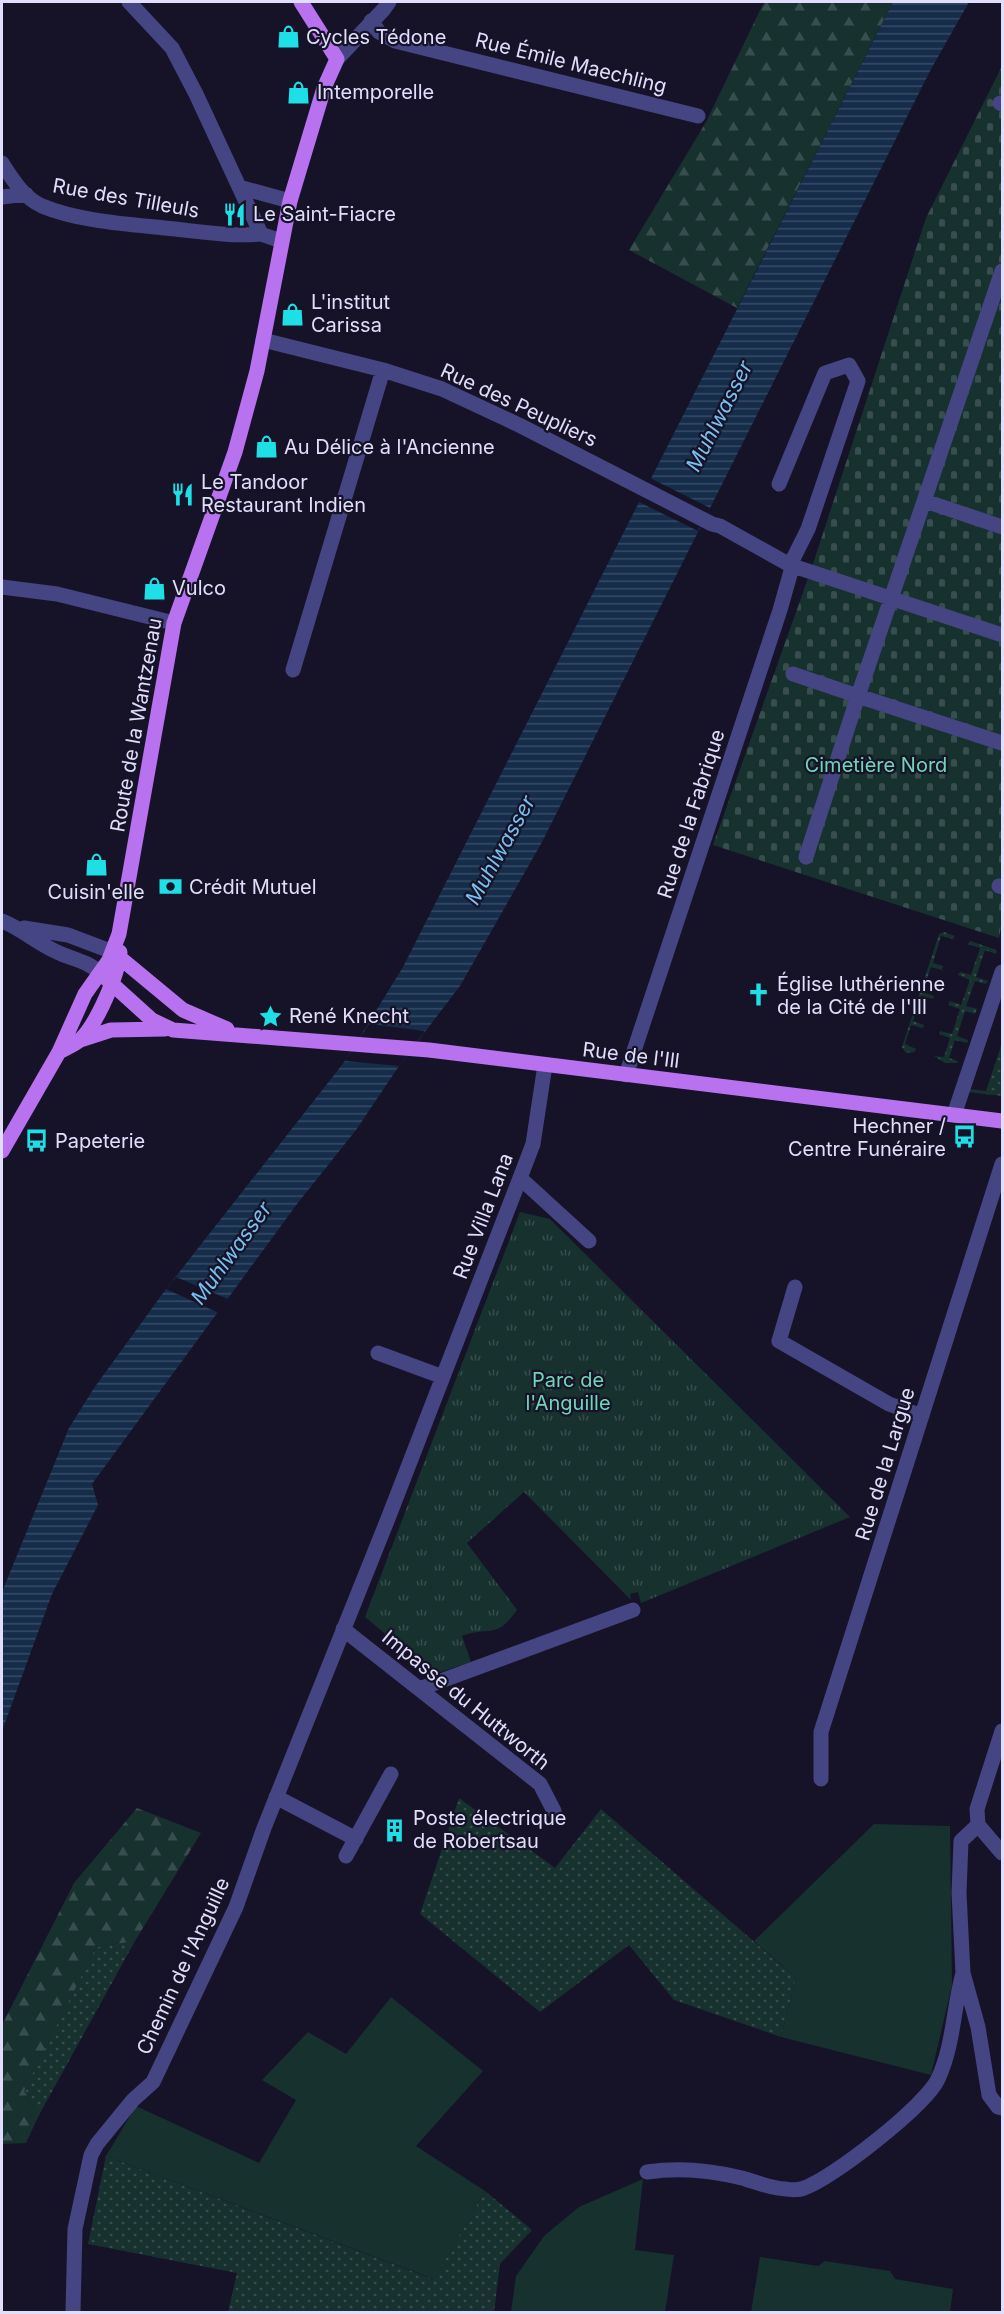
<svg xmlns="http://www.w3.org/2000/svg" width="1004" height="2314" font-family="Inter,sans-serif">
  <style>
    .grass { fill: url(#grass-dots) }
    .forest { fill: url(#forest-firs) }
    .cemetery { fill: url(#cemetery-stones) }
    .park { fill: url(#park-tufts) }
    .garden { fill: #17312f }
    .water { fill: url(#water-rules) }
    .pier { fill: #161328 }
    .lines { fill: none; stroke-linecap: round; stroke-linejoin: round }
    .minor { stroke: #444582; stroke-width: 15 }
    .major { stroke: #b871ef; stroke-width: 15 }
    .labels { text-anchor: middle; dominant-baseline: central; stroke-width: 4.5; stroke-linejoin: round; paint-order: stroke }
    .poi-label { font-size: 20px; fill: #e0defb; stroke: #161328; text-anchor: start }
    .street-label { font-size: 20px; fill: #e0defb; stroke: #161328 }
    .park-label { font-size: 20px; fill: #71d5b5; stroke: #161328 }
    .water-label { font-size: 21px; font-style: italic; fill: #78c0f0; stroke: #161328 }
  </style>
  <defs>
    <pattern id="grass-dots" width="8" height="8" patternUnits="userSpaceOnUse" patternTransform="scale(1.5)"><rect width="8" height="8" fill="#17312f"/><path d="M2 2h.1M6 6h.1" fill="none" stroke="#384e4e" stroke-width="1.8" stroke-linecap="round"/></pattern>
    <pattern id="forest-firs" width="22" height="20" patternUnits="userSpaceOnUse" patternTransform="scale(1.5)"><rect width="22" height="20" fill="#17312f"/><path d="M5 1l3.5 6h-7zM16 11l3.5 6h-7z" fill="#384e4e"/></pattern>
    <pattern id="cemetery-stones" width="16" height="16" patternUnits="userSpaceOnUse" patternTransform="scale(1.5)"><rect width="16" height="16" fill="#17312f"/><path d="M2 7V4a2 2 0 0 1 4 0v3zM10 15v-3a2 2 0 0 1 4 0v3z" fill="#384e4e"/></pattern>
    <pattern id="park-tufts" width="24" height="20" patternUnits="userSpaceOnUse" patternTransform="scale(1.5)"><rect width="24" height="20" fill="#17312f"/><path d="M3 7l-1-3M5 7V3M7 7l1-3M15 17l-1-3M17 17v-4M19 17l1-3" fill="none" stroke="#384e4e"/></pattern>
    <pattern id="water-rules" width="6" height="5" patternUnits="userSpaceOnUse" patternTransform="scale(1.5)"><rect width="6" height="5" fill="#152d4a"/><path d="M0 2.5h6" fill="none" stroke="#374b65"/></pattern>
  </defs>
  <rect width="100%" height="100%" fill="#161328"/>
  <!-- grass -->
  <path class="grass" d="M944 932 955 936 953 939 941 936 933 963 943 966 942 970 931 967 922 992 934 996 933 999 921 996 913 1021 924 1025 923 1028 911 1025 905 1044 916 1049 914 1052 906 1053 902 1047 939 934Z
    M970 941 997 950 996 954 985 950 976 977 988 981 986 984 975 981 966 1006 977 1009 975 1014 965 1011 957 1036 968 1040 967 1043 955 1040 949 1058 958 1061 957 1063H945L934 1056 944 1057 950 1038 939 1034 940 1031 952 1034 960 1009 948 1005 950 1001 961 1005 970 980 958 975 960 972 971 975 980 948 968 944Z
    M1002 1043V1096L968 1092 969 1089 986 1091Z
    M459 1798 555 1868 601 1809 796 1978 781 2037 674 2000 629 1945 540 2012 420 1914Z
    M135 1941 39 2115 23 2091 96 1947Z
    M106 2156 433 2279 485 2191 532 2230 500 2264 494 2312H228L237 2273 88 2244Z"/>
  <!-- forest -->
  <path class="forest" d="M764 2H893L737 308 629 250 706 122Z
    M137 1808 201 1833 135 1941 96 1947 24 2091 39 2115 26 2143 2 2144V2025L74 1883Z"/>
  <!-- cemetery -->
  <path class="cemetery" d="M1002 66V921L999 938 713 845 811 570 926 218Z"/>
  <!-- park -->
  <path class="park" d="M520 1212 550 1219 850 1517 641 1603 638 1592 630 1594 631 1600 524 1492 467 1543 517 1610C495 1641 490 1625 462 1636L471 1662 434 1674 365 1617Z"/>
  <!-- garden -->
  <path class="garden" d="M874 1824 950 1826 952 1985 931 2075 781 2037 796 1978 754 1941Z
    M391 1997 483 2071 416 2146 485 2191 434 2279 106 2156 136 2106 259 2163 296 2100 262 2080 308 2032 346 2054Z
    M643 2179 635 2250 674 2255 665 2312H511L516 2276 544 2236 579 2207Z
    M760 2257 818 2266 825 2261 890 2271 895 2279 953 2289 950 2312H751Z"/>
  <!-- water -->
  <path class="water" d="M893 2H969L930 71 542 842 460 986 399 1066 356 1130 297 1204 92 1484 98 1505 52 1594 2 1731V1592L69 1428 94 1388 166 1289 345 1061 403 967Z"/>
  <!-- pier -->
  <path class="pier" d="M650 478 710 508 698 531 639 502Z
    M369 1024 425 1031 399 1066 345 1061Z
    M176 1277 228 1299 219 1313 166 1289Z"/>
  <g class="lines">
    <!-- minor -->
    <path class="minor" d="M129 2 172 48 196 94 261 234 281 241
      M371 21 379 32 395 41 698 116
      M337 59 384 9 389 2
      M1000 103 1002 104
      M2 163C12 179 24 198 42 206 78 221 126 224 165 228 197 231 229 237 261 234
      M239 187 290 201
      M2 197 26 194
      M1002 271 858 696 1002 743
      M263 340 383 370 442 389 519 425 712 524 720 526 790 565 1002 635
      M779 484 825 373 849 365 858 381 808 529 790 565
      M925 501 1002 527
      M2 587 57 594 174 623
      M293 670 383 370
      M793 674 858 696 806 857
      M999 886 1002 887
      M2 921C22 929 37 943 57 952 71 959 88 961 100 973
      M24 928 68 935 113 952
      M626 1075 780 610 791 571 790 565
      M954 1115 1002 972
      M520 1178 589 1241
      M795 1287 779 1341 889 1404 922 1416
      M378 1353 443 1377
      M343 1629 540 1784 554 1811
      M419 1689 633 1610
      M1002 1731 977 1809 978 1825 961 1841 959 1893 963 1973 978 2027 989 2095 998 2107 1002 2108
      M821 1779V1732L1002 1164
      M276 1797 356 1839
      M978 1825 1002 1853
      M346 1856 391 1774
      M647 2172C680 2167 710 2170 742 2178 756 2182 772 2189 786 2189 791 2190 800 2190 804 2188 832 2179 926 2105 938 2079 954 2044 953 2009 963 1973
      M73 2312 75 2229 91 2155 97 2144 133 2100 153 2082 236 1907 264 1828 389 1516 520 1178 533 1144 545 1065"/>
    <!-- major -->
    <path class="major" d="M113 952 183 1010 227 1029
      M100 973 152 1020 173 1030 429 1050 1002 1121
      M80 1040 111 1030 165 1029
      M59 1052C66 1048 74 1045 80 1040 97 1024 118 975 120 952
      M2 1151 59 1052 85 994 109 960 119 934 174 623 235 452 257 371 290 201 324 88 337 59 301 2"/>
  </g>
  <!-- icons -->
  <defs>
    <symbol id="shop-bare" viewBox="-9 -9 18 18"><path d="M-5-2.5h2.3a2.7 3.5 0 0 1 5.4 0H5L5.5 6h-11ZM-1.5-2.5h3a1.5 2.3 0 0 0-3 0Z" fill="#1fdfe6" stroke="#161328" stroke-width="2.5" paint-order="stroke"/></symbol>
    <symbol id="restaurant-bare" viewBox="-9 -9 18 18"><path d="M-5-6h1v4h1v-4h1v4h1v-4h1v5L-1.5 .5V6h-2V.5L-5-1ZM5-6V6H3V1.5H1.5Q1.5-4 5-6Z" fill="#1fdfe6" stroke="#161328" stroke-width="2.5" paint-order="stroke"/></symbol>
    <symbol id="bank-bare" viewBox="-9 -9 18 18"><path d="M-6-4H6V4H-6ZM0-2.3a2.3 2.3 0 1 0 0 4.6a2.3 2.3 0 1 0 0-4.6Z" fill="#1fdfe6" stroke="#161328" stroke-width="2.5" paint-order="stroke"/></symbol>
    <symbol id="church-bare" viewBox="-9 -9 18 18"><path d="M-1.2-6h2.4v3.5h3.3v2.4h-3.3V6h-2.4V-.1h-3.3v-2.4h3.3Z" fill="#1fdfe6" stroke="#161328" stroke-width="2.5" paint-order="stroke"/></symbol>
    <symbol id="sight-bare" viewBox="-9 -9 18 18"><path d="M0-6L1.8-2.2L6-1.7L2.9 1.2L3.7 5.4L0 3.3L-3.7 5.4L-2.9 1.2L-6-1.7L-1.8-2.2Z" fill="#1fdfe6" stroke="#161328" stroke-width="2.5" paint-order="stroke"/></symbol>
    <symbol id="bus-bare" viewBox="-9 -9 18 18"><path d="M-5-6H5V4H4V6H2V4H-2V6H-4V4H-5ZM-3.5-4V0h7V-4ZM-3.5 1.2v1.5H-2V1.2ZM2 1.2v1.5H3.5V1.2Z" fill="#1fdfe6" stroke="#161328" stroke-width="2.5" paint-order="stroke"/></symbol>
    <symbol id="building-bare" viewBox="-9 -9 18 18"><path d="M-4-6H4V6H1V3H-1V6H-4ZM-2.5-4.3h1.7v1.8h-1.7ZM.8-4.3h1.7v1.8H.8ZM-2.5-1h1.7V.8h-1.7ZM.8-1h1.7V.8H.8Z" fill="#1fdfe6" stroke="#161328" stroke-width="2.5" paint-order="stroke"/></symbol>
  </defs>
  <g fill-rule="evenodd">
    <use href="#shop-bare" x="272" y="20" width="33" height="33"/>
    <use href="#shop-bare" x="282" y="76" width="33" height="33"/>
    <use href="#restaurant-bare" x="218" y="198" width="33" height="33"/>
    <use href="#shop-bare" x="276" y="298" width="33" height="33"/>
    <use href="#shop-bare" x="250" y="430" width="33" height="33"/>
    <use href="#restaurant-bare" x="166" y="478" width="33" height="33"/>
    <use href="#shop-bare" x="138" y="572" width="33" height="33"/>
    <use href="#shop-bare" x="80" y="848" width="33" height="33"/>
    <use href="#bank-bare" x="154" y="870" width="33" height="33"/>
    <use href="#church-bare" x="742" y="978" width="33" height="33"/>
    <use href="#sight-bare" x="254" y="1000" width="33" height="33"/>
    <use href="#bus-bare" x="948" y="1120" width="33" height="33"/>
    <use href="#bus-bare" x="20" y="1124" width="33" height="33"/>
    <use href="#building-bare" x="378" y="1814" width="33" height="33"/>
  </g>
  <g class="labels">
    <!-- poi labels -->
    <g class="poi-label">
      <text x="306" y="37">Cycles Tédone</text>
      <text x="317" y="92">Intemporelle</text>
      <text x="253" y="214">Le Saint-Fiacre</text>
      <text x="311" y="302">L'institut<tspan x="311" dy="23">Carissa</tspan></text>
      <text x="284" y="447">Au Délice à l'Ancienne</text>
      <text x="201" y="482">Le Tandoor<tspan x="201" dy="23">Restaurant Indien</tspan></text>
      <text x="172" y="588">Vulco</text>
      <text x="189" y="887">Crédit Mutuel</text>
      <text x="96" y="892" text-anchor="middle">Cuisin'elle</text>
      <text x="777" y="984">Église luthérienne<tspan x="777" dy="23">de la Cité de l'Ill</tspan></text>
      <text x="289" y="1016">René Knecht</text>
      <text x="946" y="1126" text-anchor="end">Hechner /<tspan x="946" dy="23">Centre Funéraire</tspan></text>
      <text x="55" y="1141">Papeterie</text>
      <text x="413" y="1818">Poste électrique<tspan x="413" dy="23">de Robertsau</tspan></text>
    </g>
    <!-- street labels -->
    <g class="street-label">
      <text transform="translate(571 63) rotate(14)">Rue Émile Maechling</text>
      <text transform="translate(126 198) rotate(10)">Rue des Tilleuls</text>
      <text transform="translate(519 405) rotate(25)">Rue des Peupliers</text>
      <text transform="translate(136 725) rotate(-80)">Route de la Wantzenau</text>
      <text transform="translate(691 814) rotate(-72)">Rue de la Fabrique</text>
      <text transform="translate(631 1055) rotate(7)">Rue de l'Ill</text>
      <text transform="translate(483 1216) rotate(-69)">Rue Villa Lana</text>
      <text transform="translate(885 1464) rotate(-73)">Rue de la Largue</text>
      <text transform="translate(466 1700) rotate(39)">Impasse du Huttworth</text>
      <text transform="translate(183 1966) rotate(-65)">Chemin de l'Anguille</text>
    </g>
    <!-- park labels -->
    <g class="park-label">
      <text x="876" y="765">Cimetière Nord</text>
      <text x="568" y="1380">Parc de<tspan x="568" dy="23">l'Anguille</tspan></text>
    </g>
    <!-- water labels -->
    <g class="water-label">
      <text transform="translate(719 416) rotate(-63)">Muhlwasser</text>
      <text transform="translate(500 850) rotate(-61)">Muhlwasser</text>
      <text transform="translate(231 1253) rotate(-54)">Muhlwasser</text>
    </g>
  </g>
  <!-- border -->
  <rect width="1004" height="2314" fill="none" stroke="#e0defb" stroke-width="6"/>
</svg>
